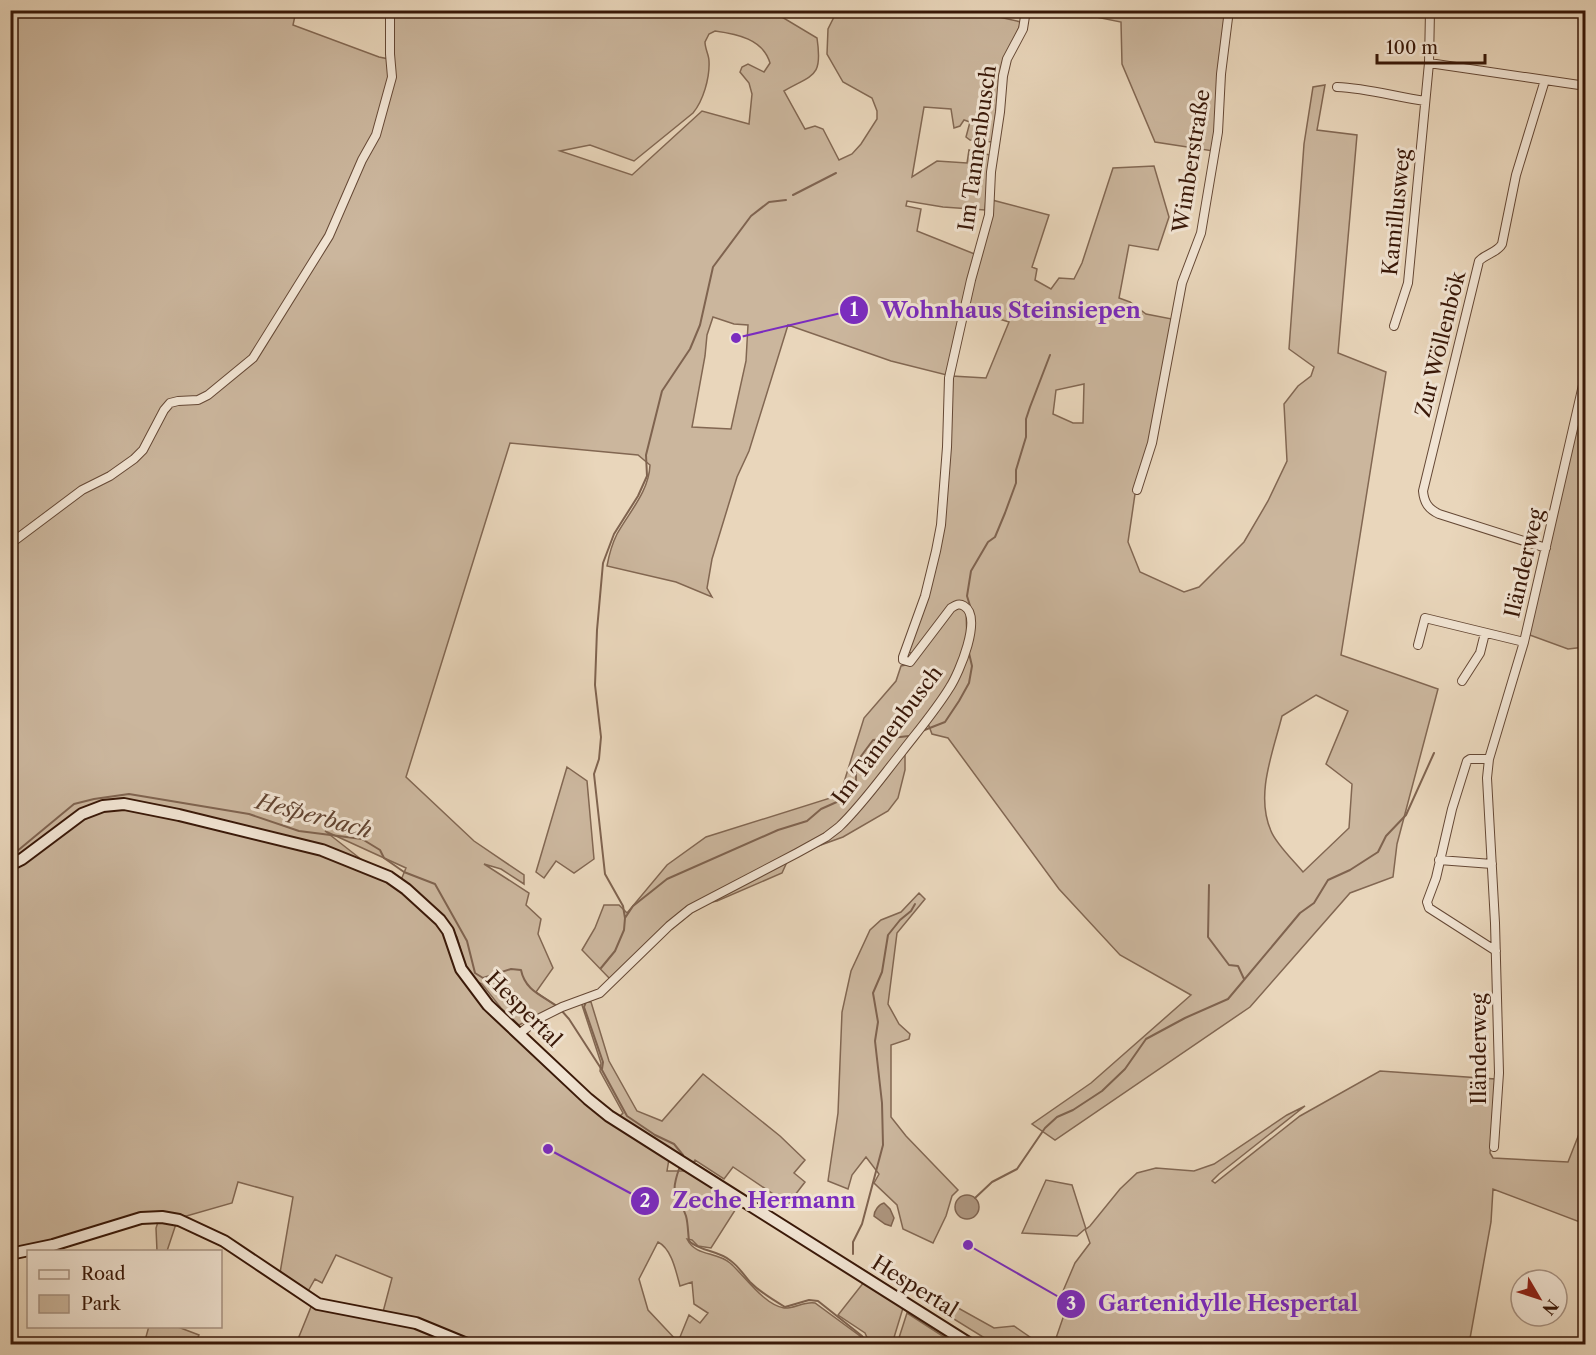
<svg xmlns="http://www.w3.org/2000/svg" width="1596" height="1355" font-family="'Libre Caslon Text',serif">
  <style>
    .green { fill: #cbb69d; stroke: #826752; stroke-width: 1.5; fill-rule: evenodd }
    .water { fill: #ad957e; stroke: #7f634f; stroke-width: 1.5 }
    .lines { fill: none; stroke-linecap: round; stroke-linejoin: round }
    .stream { stroke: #7f634f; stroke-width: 2 }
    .street-casing { stroke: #654835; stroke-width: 10 }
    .secondary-casing { stroke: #391808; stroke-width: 14 }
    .street { stroke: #f1e4d3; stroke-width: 8 }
    .secondary { stroke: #f1e4d3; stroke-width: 10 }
    .labels { text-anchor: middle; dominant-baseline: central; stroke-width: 6; stroke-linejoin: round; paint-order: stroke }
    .street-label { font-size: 21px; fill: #391808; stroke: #f1e4d3 }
    .water-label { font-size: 22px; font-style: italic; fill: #624431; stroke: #f1e4d3 }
    .leader { fill: none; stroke: #7b2cbf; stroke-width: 2 }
    .callout-dot { fill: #7b2cbf; stroke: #f1e4d3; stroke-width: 2 }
    .mark-label { font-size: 18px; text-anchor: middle; font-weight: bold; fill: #fff }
    .callout-label { font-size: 22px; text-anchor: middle; font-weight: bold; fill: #7b2cbf; stroke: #f1e4d3; stroke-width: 6; stroke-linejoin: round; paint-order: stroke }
  </style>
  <rect width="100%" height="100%" fill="#e9d6bb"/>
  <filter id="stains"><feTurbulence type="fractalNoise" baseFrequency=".00333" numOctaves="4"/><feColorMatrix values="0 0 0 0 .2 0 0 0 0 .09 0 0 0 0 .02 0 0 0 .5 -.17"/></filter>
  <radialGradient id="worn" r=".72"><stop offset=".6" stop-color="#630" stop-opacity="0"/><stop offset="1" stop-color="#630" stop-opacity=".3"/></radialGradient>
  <!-- green -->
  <path class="green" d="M1087 10 1227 11 1213 151 1155 142 1122 64 1121 22 1086 15Z
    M10 11H296L293 25 379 57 389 59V11H772L817 38C823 78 813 74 784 91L805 129 815 126 823 129 839 160 852 154 861 144 877 119V111L872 98 843 82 827 54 828 29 837 11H995L994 16 1021 22C1016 38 1006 51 1002 66 996 91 997 117 992 142L970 140 966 137 970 122 964 120 960 126 954 128 951 109 924 107 912 177 937 161 967 163 969 150 990 155 985 210 943 207 907 201 906 206 921 209 917 231 977 255 992 200 1049 215 1032 267 1037 269 1035 280 1051 289 1059 278 1074 279 1082 263 1113 168 1154 166 1169 217 1158 250 1129 245 1119 298 1130 302 1146 314 1172 319 1149 441 1135 494 1128 542 1140 572 1184 592 1199 587 1244 542 1268 501 1287 461 1284 404 1298 386 1311 376 1314 367 1289 349 1304 144 1313 87 1325 85 1317 130 1357 135 1338 353 1386 372 1341 655 1438 689 1397 844 1393 877 1350 893 1250 1007 1055 1140 1032 1124 1091 1083 1191 995 1120 955 1059 889 948 738 932 734 927 721 955 681 973 622 957 602 914 655 909 652 937 559 951 376 891 361 788 325 749 451 737 477 712 559 707 588 712 597 676 582 607 566C609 555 612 544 617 534 630 511 649 491 650 465L638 455 510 443 406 777 474 841 524 875V884L501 869 484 864 529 893 526 905 541 919 538 934 553 968 536 992 556 1006 519 1025 501 1008 482 984 474 980 465 965 457 937 447 922 401 880 406 868 325 831 422 907 439 926 448 940 462 978 474 996 582 1099 611 1123 669 1159 667 1171H685L739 1204 711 1248 698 1246 692 1240 687 1239C696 1257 716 1251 730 1263 744 1275 764 1305 784 1308 794 1309 804 1301 815 1303L860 1336 865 1344H296L311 1307 323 1310 383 1312 392 1278 336 1255 322 1283 315 1279 307 1293 280 1273 293 1197 238 1182 232 1203 183 1217 160 1214 45 1243 11 1250ZM715 31C737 34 763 39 770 63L764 72 748 64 742 67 740 72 749 83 752 94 749 124 702 111 632 175 560 151 590 145 634 161 693 113C703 101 710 78 709 61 709 55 705 49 705 42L709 34ZM967 309 1009 322 986 378 952 376ZM713 317 734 324 748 325 746 361 731 429 692 427 705 356 707 335ZM1084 384 1083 423H1073L1053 414 1056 390ZM1316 695 1348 711 1326 764 1352 784 1349 828 1303 872C1294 861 1276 844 1271 831 1255 795 1273 752 1282 716ZM658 1242C672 1249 676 1272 680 1286L692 1282 694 1304 708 1313 700 1323 689 1315 678 1342 648 1310 639 1279Z
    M1585 374V647L1568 649 1527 634Z
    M961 607 966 612 967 640 954 676 905 753V770L898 798 888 811 843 837 807 850 787 862 782 873 717 901 686 907 610 979 582 950 595 928 604 905H619L627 913 667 865 706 837 840 795 864 718 896 681 901 666 910 664 952 609Z
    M567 767 587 781 594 859 574 873 556 861 544 878 536 872Z
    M919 893 925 899 897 933 888 1004 899 1024 910 1034 909 1039 891 1045V1117L906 1136 958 1190 952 1196 946 1216 933 1243 903 1229 897 1205 874 1183 879 1174 866 1157 852 1175 848 1189 828 1181 838 1113 842 1012 851 971 870 930 881 920 901 912Z
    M581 1002H591L609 1061 637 1111 662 1121 703 1074 780 1136 805 1160 794 1173 805 1182 788 1204 733 1167 724 1179 695 1160 692 1165 619 1117 623 1113 600 1071 601 1063Z
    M1380 1071 1495 1079 1490 1153 1493 1158 1568 1162 1579 1134 1585 1131V1224L1493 1189 1491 1222 1469 1344H1054L1065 1312 1063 1291 1075 1263 1090 1243 1085 1229 1077 1236 1022 1233 1046 1180 1072 1185 1086 1229 1090 1226 1120 1189 1137 1173 1156 1168 1194 1171 1214 1164 1287 1115 1305 1106 1219 1174 1212 1181 1215 1183 1300 1116Z
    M158 1222 176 1224 167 1251H157L156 1228Z
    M864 1282 903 1308 892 1344H870L865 1333 838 1315Z
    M924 1289 994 1328 1014 1326 1040 1344H990L988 1340 915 1295Z
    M907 1313 955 1344H897Z
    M149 1326 178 1327 199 1335 195 1344H144Z"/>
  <!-- water -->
  <path class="water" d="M955 1207a12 12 0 1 1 24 0a12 12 0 1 1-24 0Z
    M884 1203 890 1209 894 1218 891 1226 885 1224 874 1216C874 1211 879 1204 884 1203Z"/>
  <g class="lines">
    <!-- stream -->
    <path class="stream" d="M793 195 836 173
      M971 609 967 596 971 571 988 542 995 537 1005 513 1016 483V470L1026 437V419L1030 407 1050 355
      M922 731 945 722 959 701 969 683 972 666 969 653
      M10 857 74 804 94 799 129 794 249 814 299 831 362 839 380 850 384 858 404 872 435 884 467 941 475 973 483 978 511 969 521 970C525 990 541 995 557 1006
      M1209 885 1208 937 1229 965 1238 966 1244 979
      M625 918 623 906 605 874 594 774 599 759 601 737 595 685 597 630 603 563 614 534 638 496 647 476 646 455 662 391 690 349 700 325 713 267 751 216 769 202 786 200
      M601 968 615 951 624 930 625 918 633 906 652 891 667 879 778 830 807 821 821 809 839 801 856 783V763L873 740 909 736
      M599 997 586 1002 584 1007 603 1062 602 1069
      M561 1010 569 1019 602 1070 627 1116 655 1135 674 1144 683 1155
      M679 1169C669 1198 678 1192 686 1216 688 1223 688 1233 689 1241 701 1252 718 1250 731 1261 738 1266 744 1275 750 1282 760 1292 773 1300 785 1307L809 1300 818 1301 862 1336 868 1344
      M975 1198 992 1182 1017 1169 1045 1128 1057 1117 1073 1110 1102 1091 1125 1069 1146 1039 1185 1018 1228 999 1300 913 1314 903 1328 880 1350 870 1378 852 1386 836 1406 815 1434 753
      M853 1254V1242L862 1224 883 1145 882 1103 875 1041 878 1022 873 993 882 972 888 935 900 920 911 911 915 904
      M849 1261 904 1296
      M899 1305 902 1307
      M909 1312 958 1344"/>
    <defs>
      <path id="street" d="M1429 63 1586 86
        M1545 80 1516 175 1502 244C1497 253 1485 254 1479 261L1423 491C1424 502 1428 509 1439 514L1546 548
        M1337 87C1367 88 1396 97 1425 101
        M1394 326 1408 283 1429 63 1430 10
        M1137 490 1152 443 1182 283 1201 233 1218 132 1221 74 1229 10
        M10 544 82 490 110 476 134 459 143 450 164 410 170 403 178 401 198 400 208 395 253 358 329 236 362 160 376 135 392 77 390 54V10
        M1418 645 1425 618 1524 642
        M1462 681 1480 653 1485 633
        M1489 759H1470L1467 761 1452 809 1436 878 1427 902 1429 908 1496 951
        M1439 860 1492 864
        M519 1034 538 1019 562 1007 600 993 669 926 690 909 797 853 826 837 839 827C862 805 881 778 901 753 918 731 936 710 950 687 959 673 983 617 964 606 959 603 956 605 951 608L910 662 903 660V657L925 596 936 551 941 525 947 447 949 378 971 280 989 215 991 172 1000 112 1003 76 1007 59 1023 29 1026 10
        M1494 1147 1499 1073 1495 923 1487 778 1489 759 1524 642 1586 372"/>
      <path id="secondary" d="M10 865 22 859 82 814 103 806 124 804 179 815 322 850 389 877 406 889 440 920 448 931 461 969 488 1005 588 1099 609 1116 672 1156 970 1344
        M10 1254 53 1245 141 1218 162 1217 179 1220 224 1241 318 1304 416 1323 467 1344"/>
    </defs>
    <!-- street casing -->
    <use href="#street" class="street-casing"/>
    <!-- secondary casing -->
    <use href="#secondary" class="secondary-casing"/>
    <!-- street -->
    <use href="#street" class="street"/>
    <!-- secondary -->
    <use href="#secondary" class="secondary"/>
  </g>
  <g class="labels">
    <!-- street labels -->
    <g class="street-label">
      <text transform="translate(977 148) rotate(-82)">Im Tannenbusch</text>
      <text transform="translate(1191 161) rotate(-81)">Wimberstraße</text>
      <text transform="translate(1396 212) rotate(-84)">Kamillusweg</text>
      <text transform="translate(1440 344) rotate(-76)">Zur Wöllenbök</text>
      <text transform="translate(1524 563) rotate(-77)">Iländerweg</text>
      <text transform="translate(887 735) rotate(-53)">Im Tannenbusch</text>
      <text transform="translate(524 1009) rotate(45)">Hespertal</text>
      <text transform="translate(1478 1049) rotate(-90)">Iländerweg</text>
      <text transform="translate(915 1286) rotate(32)">Hespertal</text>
    </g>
    <!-- water labels -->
    <g class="water-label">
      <text transform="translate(314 816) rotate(15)">Hesperbach</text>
    </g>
  </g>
  <!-- callouts -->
  <path class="leader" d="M736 338L854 310M548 1149L645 1201M968 1245L1071 1304"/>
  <g class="callout-dot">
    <circle cx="736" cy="338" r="6"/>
    <circle cx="548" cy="1149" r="6"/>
    <circle cx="968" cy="1245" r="6"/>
    <circle cx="854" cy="310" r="15"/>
    <circle cx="645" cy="1201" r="15"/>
    <circle cx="1071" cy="1304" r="15"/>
  </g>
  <g class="mark-label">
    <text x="854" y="316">1</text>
    <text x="645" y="1207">2</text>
    <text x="1071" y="1310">3</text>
  </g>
  <g class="callout-label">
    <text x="1011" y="318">Wohnhaus Steinsiepen</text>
    <text x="764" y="1208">Zeche Hermann</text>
    <text x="1228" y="1311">Gartenidylle Hespertal</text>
  </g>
  <!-- margin -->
  <rect width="1596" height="1355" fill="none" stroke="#e9d6bb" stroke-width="36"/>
  <rect x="12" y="12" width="1572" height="1331" fill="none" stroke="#391808" stroke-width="3"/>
  <rect x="18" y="18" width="1560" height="1319" fill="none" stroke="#391808" stroke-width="1.5"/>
  <!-- legend -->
  <rect x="27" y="1250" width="195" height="78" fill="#f1e4d3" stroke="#a79282" stroke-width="1.5"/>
  <rect x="39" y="1270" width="30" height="9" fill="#f1e4d3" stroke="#a79282" stroke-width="1.5"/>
  <text x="81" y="1280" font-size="18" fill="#391808">Road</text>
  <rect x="39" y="1295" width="30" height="18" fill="#cbb69d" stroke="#a79282" stroke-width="1.5"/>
  <text x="81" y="1310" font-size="18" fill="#391808">Park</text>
  <!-- north arrow -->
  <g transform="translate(1539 1298) rotate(129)"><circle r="28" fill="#f1e4d3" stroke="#a79282" stroke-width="1.5"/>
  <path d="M0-4.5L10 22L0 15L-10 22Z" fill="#8f2418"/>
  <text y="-9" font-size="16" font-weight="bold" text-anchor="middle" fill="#391808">N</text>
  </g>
  <!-- scale -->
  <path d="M1377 54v9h108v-9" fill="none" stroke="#391808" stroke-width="3"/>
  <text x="1386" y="54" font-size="18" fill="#391808" stroke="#f1e4d3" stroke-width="4.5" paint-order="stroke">100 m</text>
  <rect width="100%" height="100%" filter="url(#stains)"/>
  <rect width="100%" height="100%" fill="url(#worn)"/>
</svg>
